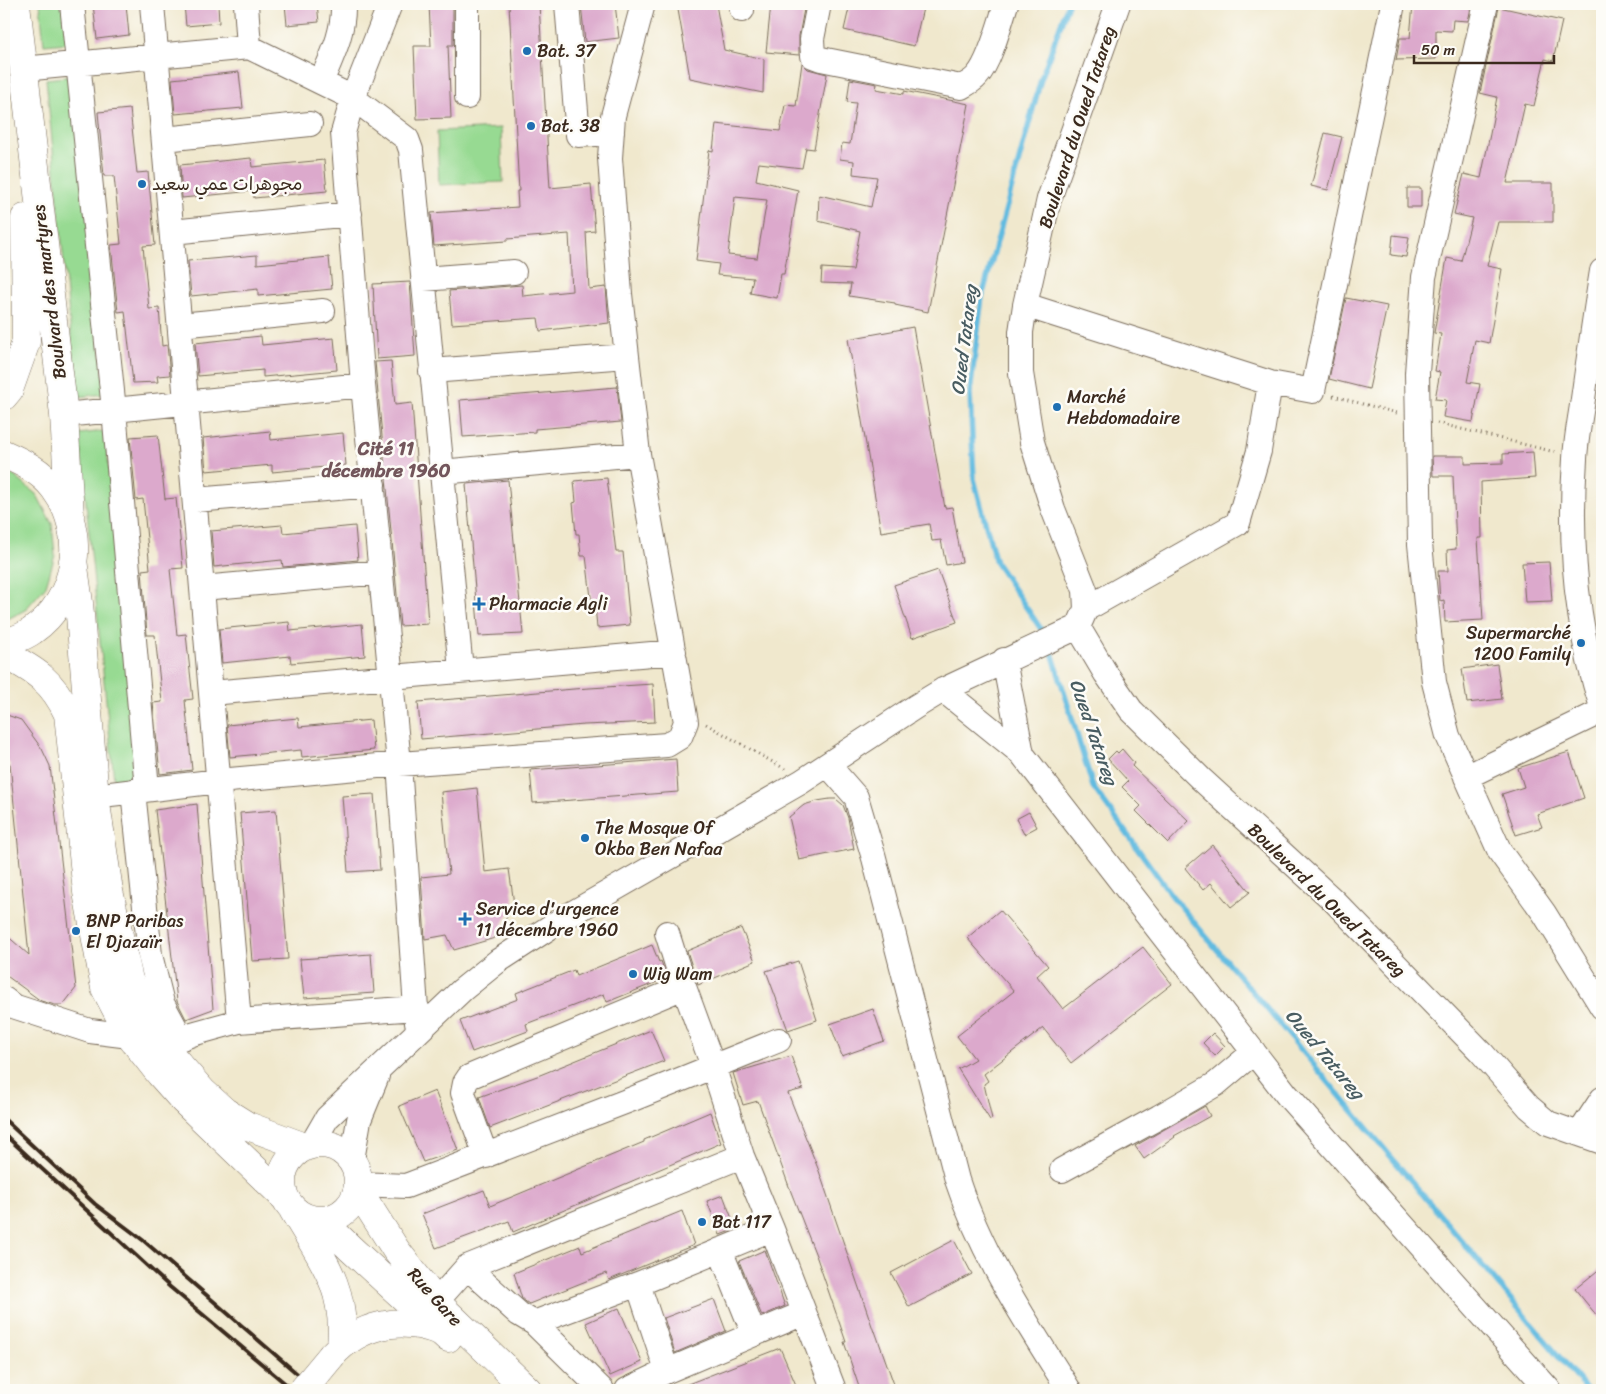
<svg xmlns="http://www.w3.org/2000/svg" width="1606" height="1394" font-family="Sriracha,'Playpen Sans Arabic',sans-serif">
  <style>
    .green { fill: #97da92; stroke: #698258 }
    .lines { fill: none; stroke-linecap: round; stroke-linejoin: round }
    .stream { stroke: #62bbe0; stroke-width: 5.5 }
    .building { fill: #dca9cc; fill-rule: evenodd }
    .minor-casing { stroke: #7a6c5b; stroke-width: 26 }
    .major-casing { stroke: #7a6c5b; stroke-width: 29 }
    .path { stroke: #7a6c5b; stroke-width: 3; stroke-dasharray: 1 4; stroke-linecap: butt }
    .minor { stroke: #fff; stroke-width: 24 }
    .major { stroke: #fff; stroke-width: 28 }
    .rail { stroke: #3b2a1e; stroke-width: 4 }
    .major-bridge-casing { stroke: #7a6c5b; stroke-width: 29; stroke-linecap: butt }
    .major-bridge { stroke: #fff; stroke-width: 28 }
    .poi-dot { fill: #1f6fb2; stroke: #fdfcf7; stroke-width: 2 }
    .labels { text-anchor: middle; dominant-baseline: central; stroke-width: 5; stroke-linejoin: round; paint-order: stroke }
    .poi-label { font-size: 18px; fill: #3b2a1e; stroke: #fdfcf7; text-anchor: start }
    .street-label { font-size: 18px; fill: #3b2a1e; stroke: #fdfcf7 }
    .water-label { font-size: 19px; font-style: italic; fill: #495d62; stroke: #fdfcf7 }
    .neighbourhood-label { font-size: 19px; font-weight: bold; fill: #73565b; stroke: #fdfcf7 }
  </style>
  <rect width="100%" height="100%" fill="#fdfcf7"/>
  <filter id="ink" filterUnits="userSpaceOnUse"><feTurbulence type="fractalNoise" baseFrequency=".02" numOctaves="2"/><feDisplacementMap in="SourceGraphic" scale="10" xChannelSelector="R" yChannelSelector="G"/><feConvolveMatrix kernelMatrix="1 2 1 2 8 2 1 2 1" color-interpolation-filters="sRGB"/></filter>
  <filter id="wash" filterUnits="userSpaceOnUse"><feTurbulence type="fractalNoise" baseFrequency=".0096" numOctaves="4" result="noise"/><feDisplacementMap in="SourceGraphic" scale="20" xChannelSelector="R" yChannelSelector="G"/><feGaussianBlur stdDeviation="1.12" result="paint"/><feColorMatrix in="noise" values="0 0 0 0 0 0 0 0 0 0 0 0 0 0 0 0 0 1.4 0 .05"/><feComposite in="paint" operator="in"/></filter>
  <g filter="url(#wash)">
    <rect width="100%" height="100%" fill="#f0e8cd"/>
    <!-- green -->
    <path class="green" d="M40 4H64L68 43 44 45Z
      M73 76 105 394 77 397 46 79Z
      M501 128 503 182 439 185 437 131Z
      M105 431 140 777 114 780 79 434Z
      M4 472 13 475 37 495 52 524 55 555 46 586 25 610 4 621Z"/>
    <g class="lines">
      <!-- stream -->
      <path class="stream" d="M1045 635 996 563 974 479 970 393 982 297 1041 79 1068 4
        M1050 646 1093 787 1172 896 1587 1390"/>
    </g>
    <g id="blocks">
      <!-- building -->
      <path class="building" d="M93 4H126L129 35 97 39Z
        M184 4H218L219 23 186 26Z
        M285 4H317L319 22 287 25Z
        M429 4H453V45H448L451 118 417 119 414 46H431Z
        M509 4H539L550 188 591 184 595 231 586 232 589 289 606 287 609 323 540 331 538 318 452 324 449 291 522 285 523 296 572 291 569 234 507 239V241L434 246 431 213 518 207 517 191H519Z
        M581 4H615L619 38 585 42Z
        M677 4H716L724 50 764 59 763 93 690 78Z
        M771 4H805L799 36V55L766 52Z
        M850 4H924L914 46 844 30Z
        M1413 4H1472L1468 21 1453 20 1452 31 1436 30V59L1396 60 1400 38H1410Z
        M1499 7 1562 21 1553 61 1545 59 1534 106 1525 104 1507 183H1553V222H1498L1487 266 1502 269 1489 343 1475 340 1467 382 1480 384 1473 422 1443 417 1446 400 1435 399 1440 372 1435 371 1441 334 1434 333 1447 258 1461 261 1472 218 1454 214 1464 174 1481 178 1490 134 1497 97 1480 93Z
        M802 63 808 69 827 74 814 149 806 148 802 168 759 163 756 180 798 190 784 274H781L777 298 750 293 753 278 717 275 719 264 696 261 709 150 713 151 716 124 780 131 785 105 796 106ZM735 197 767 200 757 258 728 255Z
        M239 72 243 108 175 114 172 79Z
        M850 79 877 84 876 89 904 94V91L969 104 928 312 895 305V303L849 296 851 284 821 283 822 268 853 270 860 231 818 221 819 195 871 207 877 177 853 174 854 161 840 159 842 143 850 144 856 103 847 102Z
        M130 109 137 173 148 172 155 245 143 246 149 309 159 308 162 346 167 345 170 375 157 376 158 382 133 383 125 311 118 312 111 245 121 244 114 176H104L98 112Z
        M1325 133 1342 137 1328 190 1311 186Z
        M251 158 252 167 324 160 327 191 254 198 253 191 182 198 180 165Z
        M1407 188H1421V207H1407Z
        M1393 235 1409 237 1406 257 1391 255Z
        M257 255V264L329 257 332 289 258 296V289L191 296 188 261Z
        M410 282 415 356 377 359 373 284Z
        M1346 298 1387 306 1369 389 1329 379Z
        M913 327 945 508 952 507 962 562 946 565 941 540 932 541 929 524 881 532 848 339Z
        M261 336 262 345 334 338 337 370 263 377V370L198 376 195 343Z
        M391 361 395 405 412 403 428 624 400 626 375 362Z
        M617 387 621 422 535 429V432L463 437 460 400Z
        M270 431 271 440 343 433 346 465 272 472V465L206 471 203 438Z
        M158 435 165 499 176 498 183 568 170 569 177 635 186 634 193 699 185 700 192 770 160 774 153 703 162 702 155 635H147L142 570 150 569 143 499 136 500 130 437Z
        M1533 452 1535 478 1481 482 1482 538H1478L1483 620 1445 622 1444 600 1440 601 1438 571H1448L1447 550 1456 549 1453 476H1433L1432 456H1465V464L1503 463V454Z
        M607 478 616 552H623L630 625 597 628 595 605 592 606 586 556H581L579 534H576L573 503 576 502 574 481Z
        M508 480 523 634 479 636 466 484Z
        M282 525 283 533 355 526 358 560 283 567 282 560 214 567 211 531Z
        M1549 562 1552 601 1525 602 1522 563Z
        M938 570 957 622 912 638 894 585Z
        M289 622 290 631 362 624 365 656 291 663 290 656 222 663 219 629Z
        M1497 664 1502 699 1467 703 1462 669Z
        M653 684 655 722 584 725 421 739 418 702 574 689Z
        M4 714 21 720 42 749 50 766 76 988 63 1005H55L41 1001 4 974V933L29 955 10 764 4 758Z
        M298 718 299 727 371 720 374 750 302 757 301 750 230 757 227 725Z
        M1122 749 1134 763 1132 766 1189 821 1168 843 1136 811 1141 806 1122 787 1128 781 1108 759 1116 751 1118 753Z
        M1569 752 1584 798 1537 814 1542 827 1516 835 1502 794 1524 787 1518 768Z
        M676 759 678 792 533 803 530 770Z
        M477 788 485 872 509 869 514 904 495 938 454 950 447 935 425 939 421 877 449 874 441 792Z
        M374 794 380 870 348 872 342 796Z
        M830 799H836L843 805 848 818 854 849 799 860 789 817 804 805 817 801Z
        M197 804 213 1009 186 1019 177 1001 155 810Z
        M276 810 288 959 252 961 240 813Z
        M1029 812 1037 827 1024 834 1016 819Z
        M1212 845 1250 892 1231 907 1211 883 1203 890 1185 868Z
        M1000 910 1048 966 1037 976 1063 1009 1143 947 1172 984 1071 1063 1043 1028 984 1074 988 1081 984 1084 992 1119 990 1120 958 1069 975 1059 957 1036 1014 991 967 938Z
        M741 928 755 961 698 985 687 951Z
        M652 945 659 962 661 961 667 978 607 1002 604 994 526 1024 528 1031 472 1052 460 1021 518 999 516 993 574 970 576 976Z
        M371 954 374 993 304 998 300 959Z
        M798 961 817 1020 788 1030 766 971Z
        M873 1009 884 1041 842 1056 830 1024Z
        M651 1030 664 1061 490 1128 479 1097 540 1075Z
        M1213 1033 1225 1046 1215 1056 1203 1043Z
        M791 1056 803 1089 788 1093 819 1171 874 1332 875 1331 896 1390H860L844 1342H846L817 1258 791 1192 758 1101 743 1105 733 1073Z
        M435 1091 458 1150 423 1162 399 1106Z
        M1205 1106 1210 1116 1174 1136 1175 1137 1144 1159 1135 1146Z
        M710 1112 721 1143 513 1232 509 1221 436 1248 422 1214 484 1190 490 1206 644 1142V1140Z
        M723 1195 736 1229 720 1235 707 1201Z
        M682 1211 694 1245 609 1280 606 1273 529 1304 522 1299 514 1273 580 1246 582 1252Z
        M954 1240 972 1274 909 1307 891 1273Z
        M765 1250 785 1306 762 1316 739 1261Z
        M1602 1267V1322L1575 1289Z
        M714 1299 726 1331 675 1353 664 1318Z
        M619 1308 642 1362 610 1376 586 1323Z
        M780 1348 796 1385 781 1390H676L675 1389Z"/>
    </g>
  </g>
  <g filter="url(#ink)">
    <use href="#blocks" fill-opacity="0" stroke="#7a6c5b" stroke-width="1"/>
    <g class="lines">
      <defs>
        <path id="minor" d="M72 4 114 410 147 789
          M152 4 239 1021 417 1008
          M246 4 249 47
          M390 4 353 98 343 133 363 385 399 764 417 1023
          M567 4 578 135 612 133
          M740 4 742 10
          M819 4 812 39 813 56 821 59 961 87C967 84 973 81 977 76 990 62 1000 23 1006 4
          M1486 4 1424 277 1417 373 1420 544 1434 682 1448 736 1500 852 1544 913 1602 1007
          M23 69 249 47 353 98 407 139 411 150 461 670
          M321 82C332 56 344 33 343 4
          M467 97V4
          M164 139 310 124
          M172 232 350 214
          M1602 271C1595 314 1589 356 1583 399 1580 419 1576 439 1575 459 1569 543 1576 628 1602 707
          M423 279 514 272
          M1025 305 1270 383 1313 391 1393 4
          M180 325 323 311
          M431 371 627 356
          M64 415 363 385
          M441 472 638 454
          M195 500 373 485
          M202 588 381 572
          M1086 609 1238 523 1259 451 1270 383
          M1078 627 1106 674 1131 710 1201 779 1333 900 1482 1053 1529 1107 1548 1123 1602 1142
          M1004 660 1022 754
          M943 690 1022 754 1287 1095 1549 1390
          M211 693 674 652
          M828 765 856 797 874 858 957 1180C982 1256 1027 1323 1069 1390
          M1466 777 1602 711
          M133 791 150 955 162 1003 181 1038
          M77 798 219 781 399 764 667 745 680 737 686 722 638 454 620 294 610 158 613 116 643 4
          M667 933 684 987 713 1066 742 1156 772 1229 834 1390
          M4 999 13 1006 90 1031 130 1036
          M166 1044 192 1034 239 1021
          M1579 1134 1602 1099
          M312 1144 327 1118 462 990 498 961 564 918 801 782 915 707 943 690 1078 627 1086 609 1085 590 1053 509 1032 442 1021 373V332L1025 305 1049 199 1118 4
          M486 1156 463 1093 465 1083 469 1077 684 987
          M352 1160 359 1120 377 1076
          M1062 1170 1159 1117 1216 1084 1254 1052
          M359 1184 406 1186 635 1098 779 1040
          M720 1250 754 1334
          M467 1267 519 1314 534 1323 638 1284 772 1229
          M638 1284 667 1371
          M436 1302 467 1267 742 1156
          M534 1323 602 1390
          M627 1390 667 1371 804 1313"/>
        <path id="major" d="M16 4 64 415 70 516
          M4 396 9 390 26 342 25 218
          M4 454C22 462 41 471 54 488 88 533 78 599 32 631 24 637 13 640 4 644
          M73 560 79 603 95 797 109 891 129 980 162 1045 203 1092 224 1111 248 1126 305 1147
          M4 654C35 670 53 681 68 714L87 892 105 988 130 1036 160 1074 184 1101 284 1197
          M282 1182a38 38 0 1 1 76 0a38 38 0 1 1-76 0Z
          M358 1190 396 1250 436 1302 528 1390
          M293 1210C321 1258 347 1287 341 1345
          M322 1221 351 1249 448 1338
          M332 1355C360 1324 400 1316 439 1331"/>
      </defs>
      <!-- minor casing -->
      <use href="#minor" class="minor-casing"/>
      <!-- major casing -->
      <use href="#major" class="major-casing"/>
      <!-- path -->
      <path class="path" d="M1333 396 1397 413
        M1437 423 1555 452
        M706 724 785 769"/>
      <!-- minor -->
      <use href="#minor" class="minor"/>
      <!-- major -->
      <use href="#major" class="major"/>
      <!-- rail -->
      <path class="rail" d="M4 1119 95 1204 144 1241 316 1390
        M4 1134 170 1287 293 1390"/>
      <defs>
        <path id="major-bridge" d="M303 1390 332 1355"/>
      </defs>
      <!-- major-bridge casing -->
      <use href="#major-bridge" class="major-bridge-casing"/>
      <!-- major-bridge -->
      <use href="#major-bridge" class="major-bridge"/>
    </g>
  </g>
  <!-- markers -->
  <g class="poi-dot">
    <circle cx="527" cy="51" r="5"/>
    <circle cx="531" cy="126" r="5"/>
    <circle cx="142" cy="184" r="5"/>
    <circle cx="1057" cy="407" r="5"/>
    <path d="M476.5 596.5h5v5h5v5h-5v5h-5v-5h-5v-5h5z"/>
    <circle cx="1581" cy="643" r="5"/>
    <circle cx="585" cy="838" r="5"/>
    <path d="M462.5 911.5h5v5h5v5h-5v5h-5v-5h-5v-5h5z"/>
    <circle cx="76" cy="931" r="5"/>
    <circle cx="633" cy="974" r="5"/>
    <circle cx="702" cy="1222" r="5"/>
  </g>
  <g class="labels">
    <!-- poi labels -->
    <g class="poi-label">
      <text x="537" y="51">Bat. 37</text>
      <text x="541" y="126">Bat. 38</text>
      <text x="152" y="184">مجوهرات عمي سعيد</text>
      <text x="1067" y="397">Marché<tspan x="1067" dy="21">Hebdomadaire</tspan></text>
      <text x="489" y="604">Pharmacie Agli</text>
      <text x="1571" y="633" text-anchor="end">Supermarché<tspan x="1571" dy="21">1200 Family</tspan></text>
      <text x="595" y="828">The Mosque Of<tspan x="595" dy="21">Okba Ben Nafaa</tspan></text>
      <text x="476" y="909">Service d'urgence<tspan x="476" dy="21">11 décembre 1960</tspan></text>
      <text x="86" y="921">BNP Paribas<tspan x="86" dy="21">El Djazaïr</tspan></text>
      <text x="643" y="974">Wig Wam</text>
      <text x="712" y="1222">Bat 117</text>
    </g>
    <!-- street labels -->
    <g class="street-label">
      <text transform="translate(1077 127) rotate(-72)">Boulevard du Oued Tatareg</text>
      <text transform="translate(49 292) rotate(-97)">Boulvard des martyres</text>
      <text transform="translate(1327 900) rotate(44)">Boulevard du Oued Tatareg</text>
      <text transform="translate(435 1297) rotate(48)">Rue Gare</text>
    </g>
    <!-- water labels -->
    <g class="water-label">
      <text transform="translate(964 340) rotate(-83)">Oued Tatareg</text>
      <text transform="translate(1094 732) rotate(71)">Oued Tatareg</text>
      <text transform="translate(1325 1054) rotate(50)">Oued Tatareg</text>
    </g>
    <!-- neighbourhood labels -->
    <g class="neighbourhood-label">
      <text x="386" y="448">Cité 11<tspan x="386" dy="22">décembre 1960</tspan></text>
    </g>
  </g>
  <!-- margin -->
  <rect width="1606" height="1394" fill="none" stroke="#fdfcf7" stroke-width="20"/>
  <!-- scale -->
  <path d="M1414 55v8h140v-8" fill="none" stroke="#3b2a1e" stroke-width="2.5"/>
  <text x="1421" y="55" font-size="15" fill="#3b2a1e" stroke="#fdfcf7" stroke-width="4" paint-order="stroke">50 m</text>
</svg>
